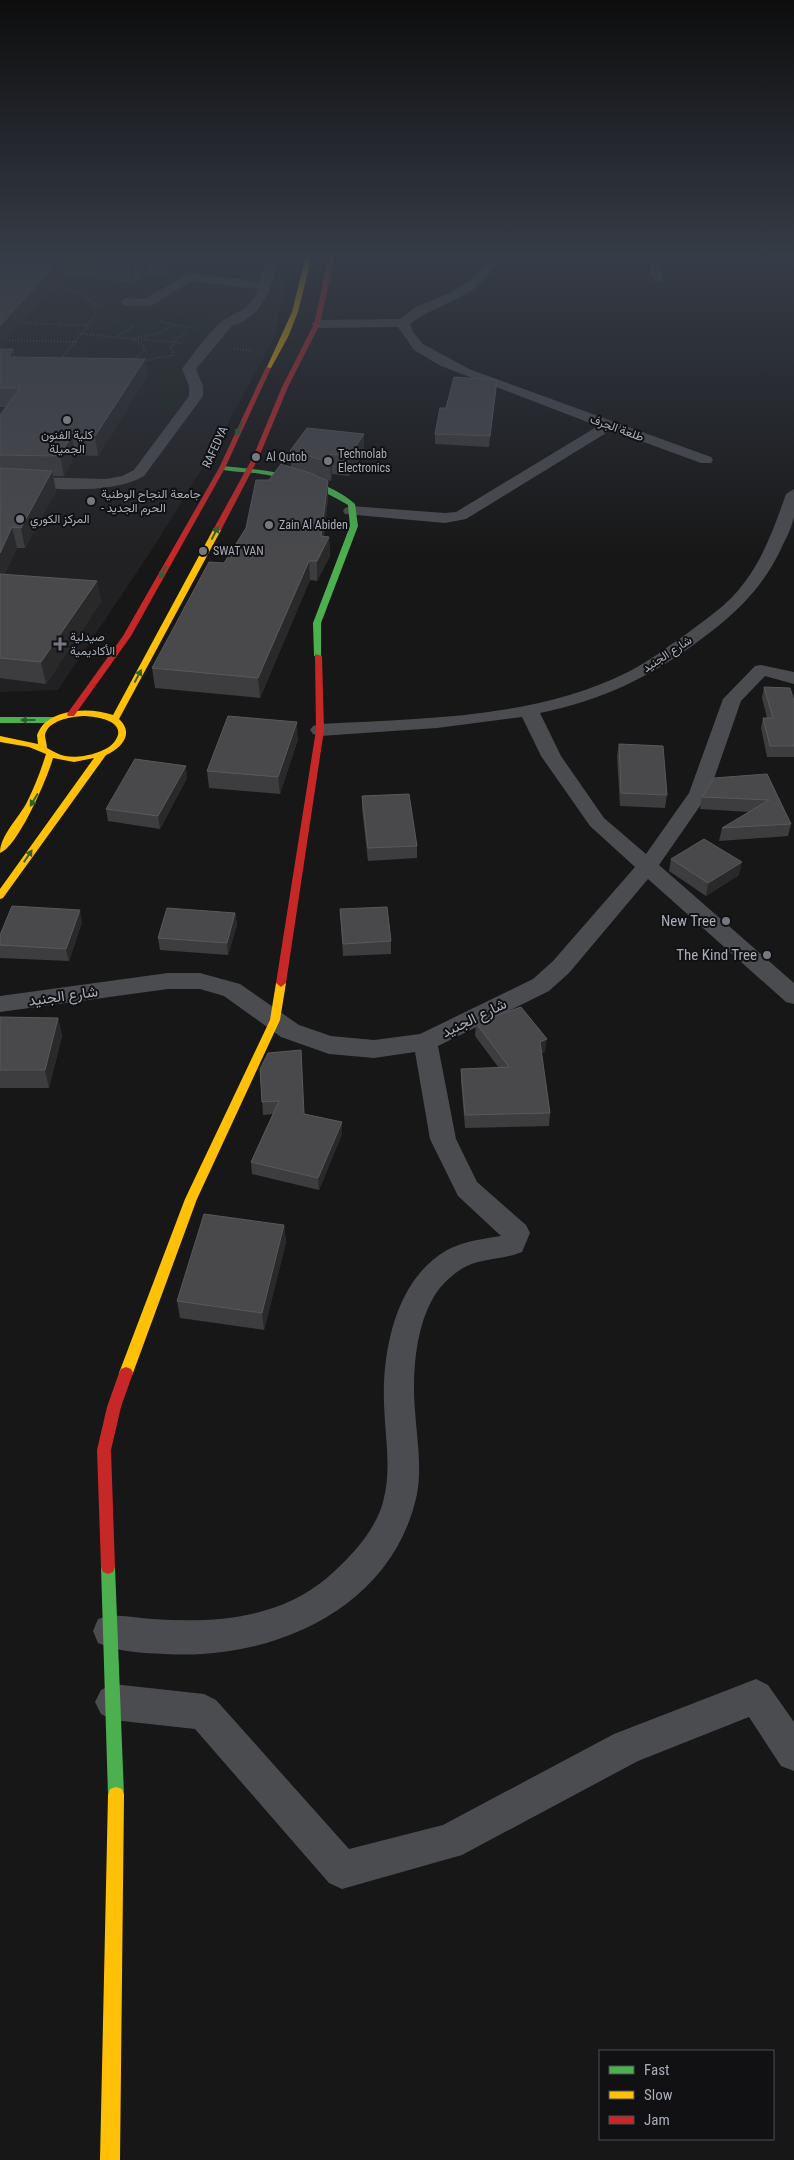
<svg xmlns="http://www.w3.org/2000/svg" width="794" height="2160" font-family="'Roboto Condensed',Vazirmatn,sans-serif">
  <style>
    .built { fill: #212123 }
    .green { fill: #1d241e }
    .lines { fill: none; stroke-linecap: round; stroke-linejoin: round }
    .path { stroke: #4d4e52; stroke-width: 2; stroke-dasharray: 1 2; stroke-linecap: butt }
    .street { fill: #4b4c50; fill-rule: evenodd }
    .fast { fill: #4caf50; fill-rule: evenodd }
    .slow { fill: #ffc107; fill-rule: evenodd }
    .jam { fill: #c62828; fill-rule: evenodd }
    .wall { fill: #3d3d3f }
    .shaded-wall { fill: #29292a }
    .building { fill: #49494c; stroke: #58595d }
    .oneway { fill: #2e6032 }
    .poi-dot { fill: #757880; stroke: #111113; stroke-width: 2 }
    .labels { text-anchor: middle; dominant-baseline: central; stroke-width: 4; stroke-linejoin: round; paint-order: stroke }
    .far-street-label { font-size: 12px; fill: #a8adb8; stroke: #111113 }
    .far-poi-label { font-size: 12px; fill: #a8adb8; stroke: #111113; text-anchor: start }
    .poi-label { font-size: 15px; fill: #a8adb8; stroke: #111113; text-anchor: end }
    .street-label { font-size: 15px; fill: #a8adb8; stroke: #111113 }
  </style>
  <rect width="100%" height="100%" fill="#171717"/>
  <!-- built -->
  <path class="built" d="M0 255H289L276 334 213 451 151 551 58 690 0 692Z"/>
  <!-- green -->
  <path class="green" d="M130 312 221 320 179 367 181 400 168 407 151 408 163 387 162 378C147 364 89 371 68 371Z"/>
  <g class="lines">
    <!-- path -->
    <path class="path" d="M92 304 104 305
      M160 321 174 325
      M19 323 88 325
      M81 334 183 343
      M119 336 136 324
      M138 337 160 333 174 325 194 328
      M133 339 144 346 145 350 133 360
      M0 340 76 342
      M234 349 252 351
      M61 359 96 315C88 293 81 292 59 287L58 285 72 274
      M141 361 174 355 171 347 176 339 188 332"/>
    <!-- street -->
    <path class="street" d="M266 255H278L269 292 257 311 244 321 232 326 196 369 203 386V396L144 476C109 497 41 487 0 486V476L106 479 122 476 134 470 189 396V386L182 369C190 358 213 327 224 320 239 310 251 310 258 289L191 281 151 306H126L120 302 126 298 145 299 189 273 260 282Z
      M492 255H504C491 272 478 289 459 298 441 307 425 312 410 324L413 332 423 344 469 369 711 457 713 460 711 463H701L611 430 466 519 445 523 345 514 343 511 345 508 351 506 445 513 456 512 598 426 441 366 414 350 398 327 317 328 311 324 317 320 400 319 414 308 452 292 472 279Z
      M644 255H656L664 278 662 281H654Z
      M794 489C794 498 794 508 794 516 792 528 785 540 780 551 761 590 734 615 700 640 649 678 602 700 540 713L561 756 604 818 646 854 689 793 723 699 755 666 761 665 794 672V684L765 676 741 701 709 793 659 865 794 983V1004L786 1002 648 879 569 973 549 991 438 1046 456 1139 477 1182 526 1225 530 1233 522 1252C507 1258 493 1258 478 1262 460 1266 440 1284 432 1300 415 1331 412 1376 415 1411 417 1439 422 1467 417 1494 393 1609 272 1661 165 1654 142 1653 119 1652 98 1643L93 1631 98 1619C116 1612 134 1618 153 1619 215 1623 279 1619 328 1577 351 1557 375 1531 383 1502 392 1469 385 1437 384 1404 382 1350 396 1279 447 1250 464 1241 482 1239 501 1236L458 1196 430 1139 415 1052 374 1058 329 1054 281 1037 224 996 200 989H168L0 1012V996L168 973H200L240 984 299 1025 331 1036 374 1040 420 1034 533 979 553 961 635 867 590 826 541 756 522 717 437 728 320 736 313 734 310 730 313 726 320 724C423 718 534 719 628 672 648 662 666 648 685 635 706 619 728 605 744 583 764 557 775 525 786 494Z
      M756 1679 768 1685 794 1722V1771L781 1766 749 1717 638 1761 462 1855 342 1889 329 1883 195 1729 113 1720 101 1714 95 1702 101 1690 113 1684 204 1694 216 1700 349 1849 443 1825 614 1734Z"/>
    <!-- fast -->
    <path class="fast" d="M222 466C263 470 323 475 355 504L358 526 321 623V658L314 656 313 623 350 526 348 505C319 487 289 478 255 473 243 472 231 472 220 469V467Z
      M0 717H55L59 720 55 723H0Z
      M108 1560 113 1562 115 1567 124 1795 122 1801 116 1803 110 1801 108 1795 101 1567 103 1562Z"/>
    <!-- slow -->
    <path class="slow" d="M306 255H312L298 312 288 337 271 368 266 369 292 312Z
      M214 528 221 530 119 719C135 734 121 748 106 755L3 898 0 899V889L94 758 74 762 53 758C48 777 18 847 0 853 0 835 19 818 27 802 35 786 41 770 46 754L29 747 0 742V736L38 744 37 735C39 730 42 725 46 722 63 708 94 708 113 715ZM83 716C95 716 129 721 115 741 107 753 79 759 65 756 59 755 53 751 47 748 47 744 45 739 45 735 48 720 71 717 83 716Z
      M281 979 286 983 280 1020 197 1199 133 1373 131 1377 126 1379 121 1377 119 1373 185 1199 270 1020 276 983Z
      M116 1787 122 1789 124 1795 120 2160H100L108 1795 110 1789Z"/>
    <!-- jam -->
    <path class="jam" d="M329 255H335L320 324 288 387 259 457 221 530 214 532 213 530 253 457 282 387 314 324Z
      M266 367 271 368 225 468 131 636 74 716H68L67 714 123 636 219 468Z
      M315 654 322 656 324 730 286 983 281 987 276 983 316 730Z
      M126 1367 131 1369 133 1373 121 1407 111 1450 115 1567 113 1572 108 1574 103 1572 101 1567 97 1450 107 1407 119 1373 121 1369Z"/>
  </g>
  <!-- wall -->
  <path class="wall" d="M0 255H200L194 260 182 259 162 277 150 275 143 281 135 280 132 283 64 275Z
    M0 349H13L15 357 145 359 147 377 98 456 75 455 64 476H53L56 491 25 548H17L4 575 97 581 101 602 46 684 0 678V415L6 407H0Z
    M496 390 489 447 435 444V434Z
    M364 434V453L349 476 332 474 331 481 327 480 328 499 324 536 329 537 330 556 317 581 310 580 260 698 155 688 152 668 224 563 246 528 269 480 291 467 290 451Z
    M764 687 794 701V757H767L761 728 763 718H767L762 698Z
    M298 739 280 794 209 788 207 771Z
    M619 744 667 795 665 808 620 806 617 756Z
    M767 774 791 824 788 836 719 841 722 828 750 812 700 809 702 797Z
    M187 778 160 829 108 821 106 809Z
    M362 796 417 846V858L368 861 362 808Z
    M671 859 739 875 706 896 669 871Z
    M340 909 391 941V954L343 956Z
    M235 913 237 925 228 955 160 950 158 938Z
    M82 922 69 961 0 958V935Z
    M0 1017 58 1018 62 1036 49 1088H0Z
    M476 1023 545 1052 541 1053 550 1113 549 1126 465 1128 461 1081V1069L499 1068 475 1036Z
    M260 1069 305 1114 342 1122V1134L319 1190 252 1174 251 1162 273 1114 263 1115Z
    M284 1225 286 1242 264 1330 180 1318 177 1301Z"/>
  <!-- shaded-wall -->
  <path class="shaded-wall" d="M166 255H182V259L162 277 161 260Z
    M193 255H200L194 260Z
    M61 258 64 275 0 348V326Z
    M148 258 150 275 143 281 141 264Z
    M133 263 135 280 132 283 130 266Z
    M13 349 16 367 9 357Z
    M145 359 147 377 98 456 95 436Z
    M497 380 496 390 489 447 490 436Z
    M364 434V453L349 476V457Z
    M72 435 75 455 64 476 60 456Z
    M331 454 332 474 331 481 330 462Z
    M52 471 56 491 25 548 21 528Z
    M328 481V499L322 550 329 537 330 556 317 581V561L321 536Z
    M12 527 17 548 0 583V553Z
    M309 561 310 580 260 698 258 678Z
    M97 581 101 602 46 684 41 662Z
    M297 722 298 739 280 794 278 777Z
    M186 766 187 778 160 829 158 816Z
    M742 862 739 875 706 896 708 883Z
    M80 910 82 922 69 961 66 949Z
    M235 913 237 925 228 955 227 943Z
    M58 1018 62 1036 49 1088 45 1070Z
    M547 1039 545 1052 538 1054 540 1042Z
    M342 1122V1134L319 1190 318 1178Z
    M284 1225 286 1242 264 1330 262 1313Z"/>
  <!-- building -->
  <path class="building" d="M0 255H166L161 260 148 258 141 264 133 263 130 266 61 258 0 326Z
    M0 349H13L9 357 145 359 95 436 72 435 60 456 0 455V415L20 388H0Z
    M454 377 497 380 490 436 435 434 440 408H446Z
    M307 428 364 434 349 457 331 454 330 462 290 451Z
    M281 464 310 473 328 481 321 536 329 537 317 561H309L258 678 152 668 209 562 224 563 246 528 256 480H269Z
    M0 468 52 471 21 528 12 527 0 553Z
    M0 574 97 581 41 662 0 658Z
    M764 687 790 688 794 701V746H770L763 718H773Z
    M228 716 297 722 278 777 207 771Z
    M619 744 663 746 667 795 621 793Z
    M135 759 186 766 158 816 106 809Z
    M767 774 791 824 722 828 769 800 702 797 714 778Z
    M409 794 417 846 368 848 362 796Z
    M704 839 742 862 708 883 671 859Z
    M12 906 80 910 66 949 0 945V935Z
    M387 907 391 941 343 944 340 909Z
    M167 908 235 913 227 943 158 938Z
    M521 1007 547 1039 540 1042 550 1113 465 1115 461 1069 509 1067 476 1023Z
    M0 1017 58 1018 45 1070H0Z
    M301 1050 304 1114 342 1122 318 1178 251 1162 279 1101 262 1102 260 1069 268 1053Z
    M204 1214 284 1225 262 1313 177 1301Z"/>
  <!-- one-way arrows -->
  <defs><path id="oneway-solid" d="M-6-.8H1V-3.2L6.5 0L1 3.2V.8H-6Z" transform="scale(1.25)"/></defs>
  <g class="oneway">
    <use href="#oneway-solid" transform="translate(239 429) rotate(114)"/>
    <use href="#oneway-solid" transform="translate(215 533) rotate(-62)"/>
    <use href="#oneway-solid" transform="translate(163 572) rotate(119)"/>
    <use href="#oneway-solid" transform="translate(138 676) rotate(-62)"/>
    <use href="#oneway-solid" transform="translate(28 720) rotate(180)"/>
    <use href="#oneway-solid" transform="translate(34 800) rotate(121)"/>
    <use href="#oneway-solid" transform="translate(28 856) rotate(-56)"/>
  </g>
  <!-- sky -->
  <linearGradient id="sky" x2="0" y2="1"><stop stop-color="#0d0d0d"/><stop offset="0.46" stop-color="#363c47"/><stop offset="1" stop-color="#363c47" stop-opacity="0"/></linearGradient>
  <rect width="794" height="557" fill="url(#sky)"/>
  <!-- markers -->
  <g class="poi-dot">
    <circle cx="67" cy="420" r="5"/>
    <circle cx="256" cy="457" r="5"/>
    <circle cx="328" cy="461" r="5"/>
    <circle cx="91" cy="501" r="5"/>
    <circle cx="20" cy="519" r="5"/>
    <circle cx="269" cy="525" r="5"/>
    <circle cx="203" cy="551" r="5"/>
    <path d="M57.5 636.5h5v5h5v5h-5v5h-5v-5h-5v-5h5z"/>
    <circle cx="726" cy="921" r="5"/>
    <circle cx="767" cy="955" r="5"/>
  </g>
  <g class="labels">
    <!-- far-street labels -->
    <g class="far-street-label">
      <text transform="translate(617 428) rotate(20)">طلعة الجرف</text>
      <text transform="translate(215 447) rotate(-65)">RAFEDYA</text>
      <text transform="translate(667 654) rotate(-33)">شارع الجنيد</text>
    </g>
    <!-- far-poi labels -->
    <g class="far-poi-label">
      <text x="67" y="435" text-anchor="middle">كلية الفنون<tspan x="67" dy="14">الجميلة</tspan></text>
      <text x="338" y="454">Technolab<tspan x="338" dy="14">Electronics</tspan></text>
      <text x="266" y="457">Al Qutob</text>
      <text x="101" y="494">جامعة النجاح الوطنية<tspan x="101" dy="14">- الحرم الجديد</tspan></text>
      <text x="30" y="519">المركز الكوري</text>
      <text x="279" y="525">Zain Al Abiden</text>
      <text x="213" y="551">SWAT VAN</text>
      <text x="70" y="637">صيدلية<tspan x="70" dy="14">الأكاديمية</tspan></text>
    </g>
    <!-- poi labels -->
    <g class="poi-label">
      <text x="716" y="921">New Tree</text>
      <text x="757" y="955">The Kind Tree</text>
    </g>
    <!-- street labels -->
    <g class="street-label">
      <text transform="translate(63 996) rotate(-8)">شارع الجنيد</text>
      <text transform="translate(474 1018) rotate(-26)">شارع الجنيد</text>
    </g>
  </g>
  <!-- legend -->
  <rect x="599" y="2050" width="175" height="90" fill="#111113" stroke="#4d4f55"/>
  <rect x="609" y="2066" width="25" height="8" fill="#4caf50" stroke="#4d4f55"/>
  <text x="644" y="2075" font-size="15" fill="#a8adb8">Fast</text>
  <rect x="609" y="2091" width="25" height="8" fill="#ffc107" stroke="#4d4f55"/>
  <text x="644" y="2100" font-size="15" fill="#a8adb8">Slow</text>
  <rect x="609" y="2116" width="25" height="8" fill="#c62828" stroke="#4d4f55"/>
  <text x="644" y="2125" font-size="15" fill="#a8adb8">Jam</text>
</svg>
